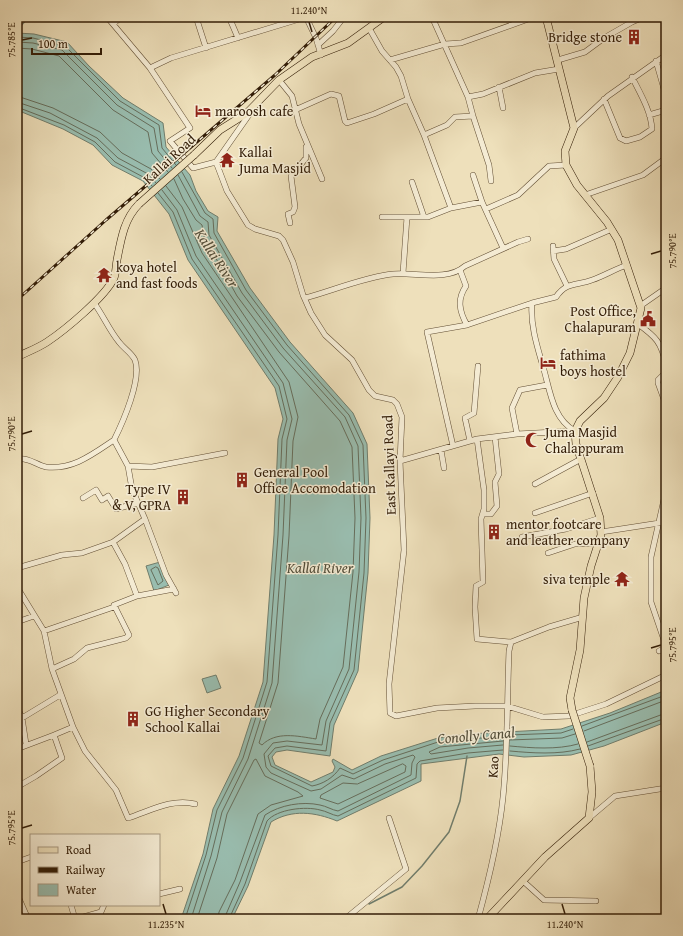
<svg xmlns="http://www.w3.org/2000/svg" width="683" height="936" font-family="'Gentium Book Plus',serif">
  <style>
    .water { fill: #99bdaf; stroke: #707d6c }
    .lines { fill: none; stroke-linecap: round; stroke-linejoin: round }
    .shore { stroke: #666d5b; stroke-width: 1 }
    .stream { stroke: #707d6c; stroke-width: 1.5 }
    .minor-casing { stroke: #624e34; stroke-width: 6 }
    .major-casing { stroke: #331d07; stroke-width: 8 }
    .minor { stroke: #f4ebd3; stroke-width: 5 }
    .major { stroke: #eee0bb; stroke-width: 7 }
    .rail-casing { stroke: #331d07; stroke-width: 3 }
    .rail { stroke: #f4ebd3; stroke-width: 1.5; stroke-dasharray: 4.5; stroke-linecap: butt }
    .major-bridge-casing { stroke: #331d07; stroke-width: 8; stroke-linecap: butt }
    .major-bridge { stroke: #eee0bb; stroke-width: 7 }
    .ticks { fill: none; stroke: #331d07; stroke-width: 1.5 }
    .labels { text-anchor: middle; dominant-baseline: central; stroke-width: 3; stroke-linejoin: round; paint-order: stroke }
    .poi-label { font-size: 14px; fill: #331d07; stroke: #f4ebd3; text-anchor: start }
    .street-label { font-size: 14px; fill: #331d07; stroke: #f4ebd3 }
    .water-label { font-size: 15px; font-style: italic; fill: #524d39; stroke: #f4ebd3 }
    .neatline { fill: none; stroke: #331d07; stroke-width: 1.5 }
    .ticks-label { font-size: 10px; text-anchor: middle; fill: #331d07 }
  </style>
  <rect width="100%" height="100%" fill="#eee0bb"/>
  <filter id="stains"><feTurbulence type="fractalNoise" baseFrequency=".005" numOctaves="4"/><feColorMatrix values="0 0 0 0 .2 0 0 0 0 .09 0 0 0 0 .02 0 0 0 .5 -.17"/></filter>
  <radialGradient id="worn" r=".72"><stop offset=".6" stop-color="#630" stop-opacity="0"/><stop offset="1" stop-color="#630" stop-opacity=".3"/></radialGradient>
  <!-- water -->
  <path class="water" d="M17 33 34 34 67 42 89 66 123 98 163 123 166 147 190 175 196 191 208 211 218 217 217 231 250 288 290 342 353 413 367 444 370 518 368 573 358 671 334 725 330 756 287 750 276 752 272 757 275 765 311 782 333 772 335 767 332 761 333 759 352 770 381 756 438 738 469 734 561 729 610 713 666 690V722L604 746 571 755 524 757 499 754 421 764V781L337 821C315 812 292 809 271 822L248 886 232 919H181L203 854 213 809 239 756 263 682 274 535 278 439 283 419 275 388 188 260 169 214 143 181 112 165 93 145 63 129 17 110Z
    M160 562 169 585 154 591 146 566Z
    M216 675 221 688 207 693 202 679Z"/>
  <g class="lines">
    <!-- shore -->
    <path class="shore" d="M17 37 33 38 65 46 120 101 159 125 162 148 176 165
      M17 42 33 43 62 50 117 105 154 128 158 151 172 168
      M17 48 32 49 59 56 113 110 148 132 152 153 168 172
      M17 96 53 108 100 132 122 153 151 169 160 179
      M17 102 50 113 97 138 118 158 148 174 156 183
      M17 107 64 125 95 142 115 162 145 178 152 186
      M182 172 205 213 213 219 214 233 246 290 287 345 349 415 363 445 366 518 364 573 354 670 330 723 326 751 287 746 275 748 268 756 271 766 312 786C323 784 333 778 340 768L353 774 383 760 438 742 503 736
      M178 175 200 216 208 222 209 235 242 293 283 348 345 417 358 446 361 518 359 572 349 669 326 721 322 745 287 741 273 743 264 754 266 767 271 773 311 791 321 789 342 775 354 779 385 764 413 755 415 757 412 763 411 775 338 811C332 810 326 806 320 805 302 801 280 805 265 815L240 882 224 919
      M166 186 182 207 202 253 289 382 298 417 293 441 289 536 278 683 259 743 262 745C276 731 297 736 316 739L320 719 343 667 353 572 355 518 352 447 340 421 279 352 237 296 204 237 202 225 196 220 183 199 174 179
      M162 190 177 210 196 256 283 383 292 419 287 440 283 535 272 683 248 759 222 812 211 856 191 919
      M158 193 173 212 192 259 279 386 287 419 282 439 278 535 267 682 243 758 217 810 206 855 185 919
      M156 567 158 568 163 581 158 585 151 570Z
      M582 726 666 695
      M584 731 666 700
      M510 735 561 733 573 729
      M510 740 562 738 575 734
      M587 742 666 713
      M503 745 468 748 431 754 429 752 440 747 503 741
      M510 746C531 748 557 750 578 744
      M588 746 666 718
      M510 751C532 753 558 755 580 749
      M403 764 406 766 405 772 338 804 320 798 321 795 343 783 357 784Z
      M197 919 217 858 227 814 254 760 256 759 265 776 298 792 303 796 271 805 258 814 235 880 219 912 218 919
      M229 919 245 884 267 821C277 809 306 806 320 810 326 811 332 815 338 816L416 778 417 764 420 761 468 753 503 750"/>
    <!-- stream -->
    <path class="stream" d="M17 30 29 17
      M369 904 402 887 422 866 449 832 460 801 467 756
      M339 919 341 918"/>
    <defs>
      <path id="minor" d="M107 17 150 68 190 128 170 141 193 168 216 162
        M196 17 206 48
        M229 17 238 38
        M306 17 316 38 321 55
        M432 17 468 97 473 116
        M113 24 121 17
        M369 28 382 51 396 67 401 76 408 99 424 135 451 208
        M318 45 333 31 344 17
        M390 60 445 44 461 43 534 17
        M558 60 585 52 604 38 632 22 644 17
        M656 61 666 96
        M150 68 171 58 306 17
        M279 80 292 96 299 124 322 179
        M499 87 503 108
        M468 97 483 94 535 73 559 69
        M604 99 620 138 626 141 640 137 652 129C651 111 640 93 632 77
        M295 110 331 94 339 96 345 121 347 123 374 114 408 99
        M649 115 666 110
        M574 128 608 96 666 55
        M424 135 447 125 455 117 473 116 489 165 491 181
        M216 162 227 191 248 225 255 229 279 236 283 240 293 262 303 295 311 313 325 335 352 360 369 390 375 396 393 400 397 404 402 417 400 461 404 550 389 684 390 713 396 716 437 708 475 706H507L543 717 569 716 606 704 666 675
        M216 162 251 112
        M473 175 482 202 503 248
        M412 182 424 217
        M585 195 643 175 666 158
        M486 209 518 195 549 166 566 165
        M382 217H428L451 208 482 202
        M290 223 288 214 293 212 295 207 291 176 306 158V147
        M553 246 554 259 567 286
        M553 251 566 249 612 229
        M460 270 466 286C457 299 459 311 467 325L532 303
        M403 273 407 217
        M305 298C331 291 368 276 393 274 415 272 447 282 465 266L518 242 528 239
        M641 308 643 304 666 288
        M638 324C656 337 661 342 666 364
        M666 372 658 380V383L666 405
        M575 431C553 419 550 391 544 370 538 349 530 326 532 303L556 297C567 281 577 286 592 280 604 276 615 269 627 265
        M517 434 512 408 520 390 547 385
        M477 439 484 490V509L481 519 483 582 476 586 475 607 477 639 511 642
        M470 441 465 418 474 413 478 366
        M453 446 427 332 467 325
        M441 450 444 468
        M17 459C29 457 36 465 46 467 73 470 93 454 114 440
        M400 461 477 439 517 434 574 431
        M128 466 152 467 225 453
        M535 484 581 459
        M665 495 651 557V602L666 646
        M83 498 96 490 102 500 108 496 116 509 138 503
        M535 513 593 493
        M483 514H491L497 506 495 482 499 474 495 437
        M145 519 166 575 176 593
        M601 532 666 522
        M522 537 566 529 600 518
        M548 553 575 544 597 543
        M17 568 62 555 82 553 113 542
        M17 587 44 631 52 669 73 727 54 735 62 758 36 776 17 787
        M137 596 174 589
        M17 622 34 616
        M44 631 114 607
        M659 651 666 647
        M52 669 74 659 87 648 126 638 129 635 114 605 137 596 125 564 113 542 145 519 132 489 128 466 114 440C123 422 142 379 135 360 131 352 124 349 119 342 109 330 103 315 94 303
        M17 707 22 718 60 695
        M22 718 26 744
        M73 727 85 751 116 790 128 818C150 811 172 798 195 804
        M17 749 54 735
        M589 818 615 796 666 788
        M17 862 31 857
        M523 881 544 900 596 901
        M17 894 28 919
        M159 894 180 889
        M71 905 75 919
        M76 919 101 912 104 905
        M345 919 406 869 389 818
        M478 919C489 879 499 838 503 797 508 748 507 700 509 651L511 642 549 627 583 617"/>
      <path id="major" d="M546 17 574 128 565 151 566 165 577 185 607 222 618 240 641 308 630 353 618 377 604 398 580 421 575 431 576 444 600 518 601 535 591 566 584 598 580 650 570 698 572 710
        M194 155 220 130 247 113 279 80 312 57 348 43 384 17
        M17 357C27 352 38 348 47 342 65 330 105 297 114 278 116 273 116 265 117 260 121 239 124 219 139 204
        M487 919 545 857 589 818 592 792 590 766"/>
    </defs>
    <!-- minor casing -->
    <use href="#minor" class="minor-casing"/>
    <!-- major casing -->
    <use href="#major" class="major-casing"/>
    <!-- minor -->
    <use href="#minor" class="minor"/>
    <!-- major -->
    <use href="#major" class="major"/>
    <defs>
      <path id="rail" d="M17 300 106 220 275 75 336 17"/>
    </defs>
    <!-- rail casing -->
    <use href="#rail" class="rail-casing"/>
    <!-- rail -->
    <use href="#rail" class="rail"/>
    <defs>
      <path id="major-bridge" d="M139 204 194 155
        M572 710 590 766"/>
    </defs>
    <!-- major-bridge casing -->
    <use href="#major-bridge" class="major-bridge-casing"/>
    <!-- major-bridge -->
    <use href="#major-bridge" class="major-bridge"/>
  </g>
  <!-- ticks -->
  <path class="ticks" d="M309 22 312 32M22 40 32 38M651 254 661 251M22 434 32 431M651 648 661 645M22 828 32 825M163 904 166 914M562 904 565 914"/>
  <!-- icons -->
  <defs>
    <symbol id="building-bare" viewBox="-9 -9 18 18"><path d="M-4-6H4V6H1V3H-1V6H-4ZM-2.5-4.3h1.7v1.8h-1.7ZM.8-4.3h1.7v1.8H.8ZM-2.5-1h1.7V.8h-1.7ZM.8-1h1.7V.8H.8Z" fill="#8f2418" stroke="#f4ebd3" stroke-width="2.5" paint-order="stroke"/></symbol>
    <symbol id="hotel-bare" viewBox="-9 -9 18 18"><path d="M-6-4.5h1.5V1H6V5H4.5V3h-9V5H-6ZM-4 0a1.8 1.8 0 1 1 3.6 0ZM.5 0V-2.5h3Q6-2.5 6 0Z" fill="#8f2418" stroke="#f4ebd3" stroke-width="2.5" paint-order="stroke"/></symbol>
    <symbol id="temple-bare" viewBox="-9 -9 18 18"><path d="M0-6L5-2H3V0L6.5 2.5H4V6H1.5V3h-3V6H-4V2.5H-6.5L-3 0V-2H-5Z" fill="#8f2418" stroke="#f4ebd3" stroke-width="2.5" paint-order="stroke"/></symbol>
    <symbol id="civic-bare" viewBox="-9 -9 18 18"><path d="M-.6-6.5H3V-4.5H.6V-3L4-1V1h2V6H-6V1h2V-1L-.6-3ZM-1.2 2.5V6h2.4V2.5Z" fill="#8f2418" stroke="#f4ebd3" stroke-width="2.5" paint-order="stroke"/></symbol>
    <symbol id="mosque-bare" viewBox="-9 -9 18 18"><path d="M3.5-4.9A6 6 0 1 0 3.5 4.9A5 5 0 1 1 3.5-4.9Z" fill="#8f2418" stroke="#f4ebd3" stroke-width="2.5" paint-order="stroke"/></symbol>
  </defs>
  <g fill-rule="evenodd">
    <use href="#building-bare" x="623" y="26" width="22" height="22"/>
    <use href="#hotel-bare" x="192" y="100" width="22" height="22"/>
    <use href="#temple-bare" x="216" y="149" width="22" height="22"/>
    <use href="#temple-bare" x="93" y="264" width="22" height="22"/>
    <use href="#civic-bare" x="637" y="308" width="22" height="22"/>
    <use href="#hotel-bare" x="537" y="352" width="22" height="22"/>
    <use href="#mosque-bare" x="522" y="429" width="22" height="22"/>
    <use href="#building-bare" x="231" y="469" width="22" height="22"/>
    <use href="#building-bare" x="172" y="486" width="22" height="22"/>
    <use href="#building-bare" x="483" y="521" width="22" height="22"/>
    <use href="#temple-bare" x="611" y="568" width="22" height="22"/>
    <use href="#building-bare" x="122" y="708" width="22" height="22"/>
  </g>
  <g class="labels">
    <!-- poi labels -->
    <g class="poi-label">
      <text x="622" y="37" text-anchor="end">Bridge stone</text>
      <text x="215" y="111">maroosh cafe</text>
      <text x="239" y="152">Kallai<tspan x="239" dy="16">Juma Masjid</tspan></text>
      <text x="116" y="267">koya hotel<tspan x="116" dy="16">and fast foods</tspan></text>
      <text x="636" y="311" text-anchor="end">Post Office,<tspan x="636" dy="16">Chalapuram</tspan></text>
      <text x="560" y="355">fathima<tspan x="560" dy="16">boys hostel</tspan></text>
      <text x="545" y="432">Juma Masjid<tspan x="545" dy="16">Chalappuram</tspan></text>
      <text x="254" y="472">General Pool<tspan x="254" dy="16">Office Accomodation</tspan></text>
      <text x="171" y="489" text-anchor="end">Type IV<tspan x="171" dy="16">&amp; V, GPRA</tspan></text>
      <text x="506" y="524">mentor footcare<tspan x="506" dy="16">and leather company</tspan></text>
      <text x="610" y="579" text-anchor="end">siva temple</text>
      <text x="145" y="711">GG Higher Secondary<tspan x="145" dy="16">School Kallai</tspan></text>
    </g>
    <!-- street labels -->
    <g class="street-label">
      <text transform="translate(169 159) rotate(-43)">Kallai Road</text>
      <text transform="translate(389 465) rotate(-92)">East Kallayi Road</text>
      <text transform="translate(493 767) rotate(-86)">Kao</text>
    </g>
    <!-- water labels -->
    <g class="water-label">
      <text transform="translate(217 258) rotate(57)">Kallai River</text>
      <text x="320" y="567">Kallai River</text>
      <text transform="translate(476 735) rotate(-5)">Conolly Canal</text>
    </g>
  </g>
  <!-- margin -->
  <rect width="683" height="936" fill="none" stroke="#eee0bb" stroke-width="44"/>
  <!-- legend -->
  <rect x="30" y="834" width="130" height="72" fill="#f4ebd3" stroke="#a79981"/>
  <rect x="38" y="847" width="20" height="6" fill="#eee0bb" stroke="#a79981"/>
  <text x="66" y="854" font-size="12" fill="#331d07">Road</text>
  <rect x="38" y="867" width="20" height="6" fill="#331d07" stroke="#a79981"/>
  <text x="66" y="874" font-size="12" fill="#331d07">Railway</text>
  <rect x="38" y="884" width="20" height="12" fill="#99bdaf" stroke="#a79981"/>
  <text x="66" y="894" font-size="12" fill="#331d07">Water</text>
  <!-- scale -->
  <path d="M32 48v6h69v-6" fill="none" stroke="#331d07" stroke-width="2"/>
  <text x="38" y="48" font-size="12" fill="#331d07" stroke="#f4ebd3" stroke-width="3" paint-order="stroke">100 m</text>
  <rect x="22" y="22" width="639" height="892" class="neatline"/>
  <g class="ticks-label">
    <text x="309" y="14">11.240°N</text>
    <text transform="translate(11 40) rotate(-90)" y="4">75.785°E</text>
    <text transform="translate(672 251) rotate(-90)" y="4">75.790°E</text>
    <text transform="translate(11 434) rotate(-90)" y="4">75.790°E</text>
    <text transform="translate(672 645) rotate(-90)" y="4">75.795°E</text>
    <text transform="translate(11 828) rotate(-90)" y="4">75.795°E</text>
    <text x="166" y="928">11.235°N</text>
    <text x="565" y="928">11.240°N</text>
  </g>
  <rect width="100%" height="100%" filter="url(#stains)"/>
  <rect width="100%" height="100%" fill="url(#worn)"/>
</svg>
